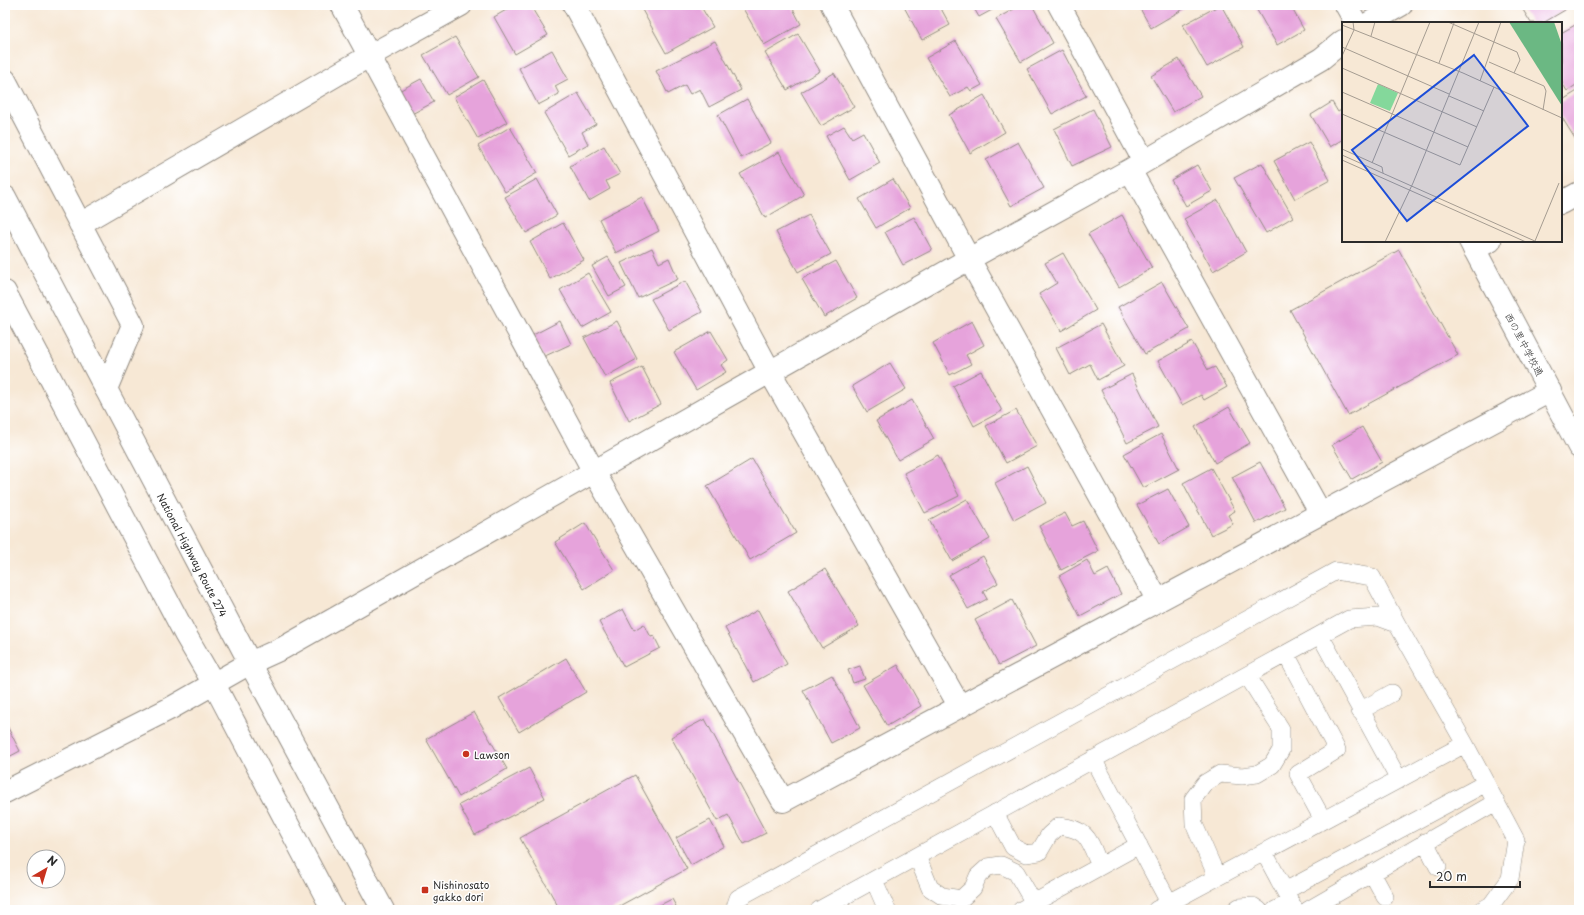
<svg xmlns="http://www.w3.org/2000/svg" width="1584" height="915" font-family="'Playpen Sans','Klee One',sans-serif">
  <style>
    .building { fill: #e6a3db }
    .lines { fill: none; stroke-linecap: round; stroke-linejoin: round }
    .lane-casing { stroke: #918a80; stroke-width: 18 }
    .street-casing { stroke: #918a80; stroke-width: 24 }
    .secondary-casing { stroke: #918a80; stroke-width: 24 }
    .highway-casing { stroke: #918a80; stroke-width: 24 }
    .lane { stroke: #fff; stroke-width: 17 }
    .street { stroke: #fff; stroke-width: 22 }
    .secondary { stroke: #fff; stroke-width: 22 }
    .highway { stroke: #fff; stroke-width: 22 }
    .poi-dot { fill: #c8321e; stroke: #fff; stroke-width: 1.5 }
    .labels { text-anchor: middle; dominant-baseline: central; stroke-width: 3; stroke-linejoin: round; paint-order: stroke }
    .street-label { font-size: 10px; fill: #2b2b2b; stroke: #fff }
    .poi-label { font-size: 10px; fill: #2b2b2b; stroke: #fff; text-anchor: start }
    .inset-road { fill: none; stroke: #a59c91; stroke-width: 1 }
    .view { fill: #1d4ed8; fill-opacity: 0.15; stroke: #1d4ed8; stroke-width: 2 }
    .inset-edge { fill: none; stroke: #2b2b2b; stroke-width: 2 }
  </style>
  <rect width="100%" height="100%" fill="#fff"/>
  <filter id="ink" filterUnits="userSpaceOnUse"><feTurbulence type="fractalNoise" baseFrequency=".025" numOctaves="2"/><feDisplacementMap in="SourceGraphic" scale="8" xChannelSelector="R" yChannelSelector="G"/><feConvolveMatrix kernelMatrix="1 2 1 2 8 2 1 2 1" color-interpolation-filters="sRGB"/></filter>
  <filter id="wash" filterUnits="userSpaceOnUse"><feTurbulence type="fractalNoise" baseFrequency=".012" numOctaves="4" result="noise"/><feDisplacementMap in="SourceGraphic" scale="16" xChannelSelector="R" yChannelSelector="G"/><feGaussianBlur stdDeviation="0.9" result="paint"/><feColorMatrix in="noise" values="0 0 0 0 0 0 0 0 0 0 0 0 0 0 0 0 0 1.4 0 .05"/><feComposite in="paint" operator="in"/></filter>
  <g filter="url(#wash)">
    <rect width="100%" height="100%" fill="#f7e8d5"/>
    <g id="blocks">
      <!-- building -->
      <path class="building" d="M515 5H530L548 35 515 54 494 17Z
        M647 5H700L713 27 666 53 641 8Z
        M741 5H791L801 24 764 45Z
        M903 5H939L950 25 922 40Z
        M972 5H1001L979 17Z
        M1021 5H1032L1053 43 1021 62 996 19Z
        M1138 5H1185L1187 7 1151 28Z
        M1220 5H1221L1244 47 1207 67 1183 25Z
        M1254 5H1290L1304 30 1277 45Z
        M1520 5H1562L1565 10 1543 23H1531Z
        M1575 25 1579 32V83L1567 91 1561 81V33Z
        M798 34 820 71 787 90 765 53Z
        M455 37 479 77 447 95 423 55Z
        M715 41 741 90 709 107 700 89 690 94 685 85 668 94 656 71Z
        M956 41 982 85 971 91 968 87 950 97 926 58Z
        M552 50 568 79 555 86 559 94 538 105 519 68Z
        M1062 50 1086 96 1052 114 1027 69Z
        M1179 59 1201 96 1173 112 1151 76Z
        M834 73 854 107 821 126 801 92Z
        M421 79 434 102 410 115 397 92Z
        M483 80 507 122 478 139 454 97Z
        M1579 90V145L1561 116V101Z
        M578 93 596 124 582 132 588 144 568 155 544 113Z
        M984 95 1005 132 970 153 949 115Z
        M747 99 771 143 741 158 718 115Z
        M1332 102 1338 112 1343 109V139L1330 147 1311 115Z
        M1093 109 1112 147 1072 166 1054 129Z
        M844 126 852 138 863 132 880 163 850 180 826 136Z
        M510 127 537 173 505 192 478 146Z
        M1018 142 1044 188 1011 206 986 160Z
        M1309 142 1330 180 1295 199 1274 161Z
        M604 146 620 174 606 181 610 189 589 201 570 166Z
        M779 152 804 195 765 218 740 174Z
        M1262 163 1293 217 1266 233 1234 178Z
        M1197 165 1212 191 1186 206 1171 180Z
        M537 179 557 215 526 233 505 197Z
        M893 179 910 208 876 228 859 199Z
        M642 197 659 231 616 253 599 219Z
        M1218 200 1246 252 1213 271 1184 219Z
        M809 215 831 254 798 272 776 232Z
        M1122 215 1152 268 1119 287 1088 234Z
        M914 217 932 250 903 265 885 232Z
        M563 223 584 260 550 279 530 242Z
        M652 248 659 263 669 258 678 279 638 298 621 263Z
        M1399 250 1458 355 1348 415 1290 310Z
        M1063 253 1096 310 1061 331 1039 294 1057 283 1045 263Z
        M608 257 626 287 609 296 592 266Z
        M836 261 857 298 824 317 802 279Z
        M588 273 611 312 582 328 560 290Z
        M685 281 702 312 669 330 651 299Z
        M1162 282 1189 329 1145 354 1118 307Z
        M560 321 571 344 543 357 533 335Z
        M617 321 637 359 605 377 584 338Z
        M972 321 984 345 966 355 971 364 950 375 933 343Z
        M1101 324 1124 366 1098 380 1090 364 1070 375 1056 348Z
        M711 331 728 360 721 365 726 372 696 390 674 352Z
        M1192 342 1208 370 1215 367 1227 387 1204 400 1201 395 1182 405 1158 361Z
        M890 363 906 389 867 412 852 386Z
        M642 367 661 404 629 421 610 383Z
        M981 371 1002 411 974 426 953 386Z
        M1132 374 1158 427 1127 443 1101 390Z
        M912 400 934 439 898 460 876 421Z
        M1229 407 1250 443 1215 463 1195 427Z
        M1016 410 1037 446 1006 463 986 426Z
        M1362 427 1382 462 1352 479 1332 445Z
        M1161 434 1179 469 1143 488 1124 454Z
        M938 455 959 496 925 513 904 473Z
        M752 459 796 533 750 560 707 486Z
        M1260 462 1285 508 1256 523 1232 477Z
        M1027 466 1046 503 1014 520 995 483Z
        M1211 468 1235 511 1228 515 1233 524 1211 535 1183 483Z
        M1168 489 1189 527 1159 544 1137 505Z
        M967 499 990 539 952 561 929 520Z
        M1065 513 1072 526 1083 521 1098 551 1061 570 1039 526Z
        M585 523 614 570 584 589 555 542Z
        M983 556 998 583 983 592 987 599 968 609 949 575Z
        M1087 560 1095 576 1108 569 1121 594 1080 616 1059 576Z
        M825 569 859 626 822 648 788 591Z
        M1012 600 1036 646 999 665 975 620Z
        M623 609 634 630 644 624 651 637 654 636 660 648 624 667 599 622Z
        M758 610 787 664 754 682 725 628Z
        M566 658 586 692 519 732 499 698Z
        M898 665 921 706 887 726 863 685Z
        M860 666 865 679 853 683 848 670Z
        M832 675 860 728 831 743 803 690Z
        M474 712 507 769 459 797 426 739Z
        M705 719 766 833 744 844 728 815 717 821 671 737Z
        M5 722 20 751 5 759Z
        M529 768 545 798 475 835 459 805Z
        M635 775 687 869 612 910H556L559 908 520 838Z
        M710 820 724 846 691 865 676 838Z
        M672 899 678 910H650Z"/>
    </g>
  </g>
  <g filter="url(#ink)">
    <use href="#blocks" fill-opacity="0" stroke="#918a80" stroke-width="1"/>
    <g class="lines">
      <defs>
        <path id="lane" d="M1320 635 1399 780
          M1286 654 1337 750 1298 774 1323 820
          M1360 711 1392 693
          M1093 759 1173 910
          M995 813 1013 847 1026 854 1039 852 1049 835 1059 826C1089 829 1089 841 1100 866
          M1425 842 1438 867
          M1264 852 1295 910
          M917 856 930 888 942 896 961 899 973 888 978 876 988 867 1001 865 1016 872 1034 903
          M1372 873 1385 897
          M1217 877 1194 824 1193 799 1205 783 1220 774 1242 776 1257 774 1272 765 1281 750V729L1247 675
          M874 880 887 910
          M1285 891 1486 783
          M734 910 738 898 1336 571 1372 577 1397 624
          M819 910 1349 619 1378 617 1397 624 1465 744 1516 840 1510 879 1491 905 1482 910
          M1021 910 1139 845
          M1156 910 1465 744
          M1235 910 1239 907 1253 906 1259 910
          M1275 910 1291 902
          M1308 910 1496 802"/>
        <path id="street" d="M342 5 594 472 783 801 1550 391
          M574 5 770 372 960 707
          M832 5 969 259 1158 601
          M1059 5 1144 161
          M1369 23 1401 5
          M5 80 133 325 106 389
          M1130 170 1321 514
          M1561 203 1579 193
          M80 224 369 56 461 5
          M1474 249 1490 241
          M5 792 171 708 250 663 283 648 969 259 1130 170 1321 59 1343 41"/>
        <path id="secondary" d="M1346 5 1356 23
          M1470 241 1579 447"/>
        <g id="highway">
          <path id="s1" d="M5 197 250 663 383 910"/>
          <path d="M5 292 185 634 214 684 333 910"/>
        </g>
      </defs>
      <!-- lane casing -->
      <use href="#lane" class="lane-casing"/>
      <!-- street casing -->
      <use href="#street" class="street-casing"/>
      <!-- secondary casing -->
      <use href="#secondary" class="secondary-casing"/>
      <!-- highway casing -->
      <use href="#highway" class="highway-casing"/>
      <!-- lane -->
      <use href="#lane" class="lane"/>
      <!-- street -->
      <use href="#street" class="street"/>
      <!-- secondary -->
      <use href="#secondary" class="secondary"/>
      <!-- highway -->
      <use href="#highway" class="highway"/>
    </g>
  </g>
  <!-- markers -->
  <g class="poi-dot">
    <circle cx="466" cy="754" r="4"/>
    <rect x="421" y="886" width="8" height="8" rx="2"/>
  </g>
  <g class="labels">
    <!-- street labels -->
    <g class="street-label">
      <text transform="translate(1525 344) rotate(62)">西の里中学校通</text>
      <text stroke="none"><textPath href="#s1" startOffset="404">National Highway Route 274</textPath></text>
    </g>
    <!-- poi labels -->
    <g class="poi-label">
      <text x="474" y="754">Lawson</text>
      <text x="433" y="884">Nishinosato<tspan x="433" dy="12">gakko dori</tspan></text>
    </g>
  </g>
  <!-- overview -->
  <g transform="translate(1342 22)">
    <rect width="220" height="220" fill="#f7e8d5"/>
    <path d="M36 62 56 71 48 89 28 81Z" fill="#84d89b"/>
    <path d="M167 0H212L220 23V84Z" fill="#6bb883"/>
    <path class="inset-road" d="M106 0 175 30 178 38 172 51M0 3 121 51 220 96M29 14 33 0M0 25 107 72M0 34 12 8 11 0M147 40 202 64 204 69 201 88M97 41 112 1M0 46 135 105M138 59 159 0M0 70 126 125M107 74 142 89M0 92 118 143 152 65M0 127 40 145 41 151M0 133 195 220M0 138 184 220M30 141 88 0M193 219 217 161M43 220 71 161 137 0"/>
    <path class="view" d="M132 33 186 104 65 199 10 128Z"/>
    <rect width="220" height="220" class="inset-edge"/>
  </g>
  <!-- margin -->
  <rect width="1584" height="915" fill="none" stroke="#fff" stroke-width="20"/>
  <!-- north arrow -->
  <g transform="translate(46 869) rotate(38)"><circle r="19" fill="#ffffff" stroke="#aaaaaa"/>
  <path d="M0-3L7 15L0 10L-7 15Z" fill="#c8321e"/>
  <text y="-6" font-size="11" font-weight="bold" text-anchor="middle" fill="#2b2b2b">N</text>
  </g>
  <!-- scale -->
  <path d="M1430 881v6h90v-6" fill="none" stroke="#2b2b2b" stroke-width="2"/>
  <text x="1436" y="881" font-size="12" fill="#2b2b2b" stroke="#ffffff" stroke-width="3" paint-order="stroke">20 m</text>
</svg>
